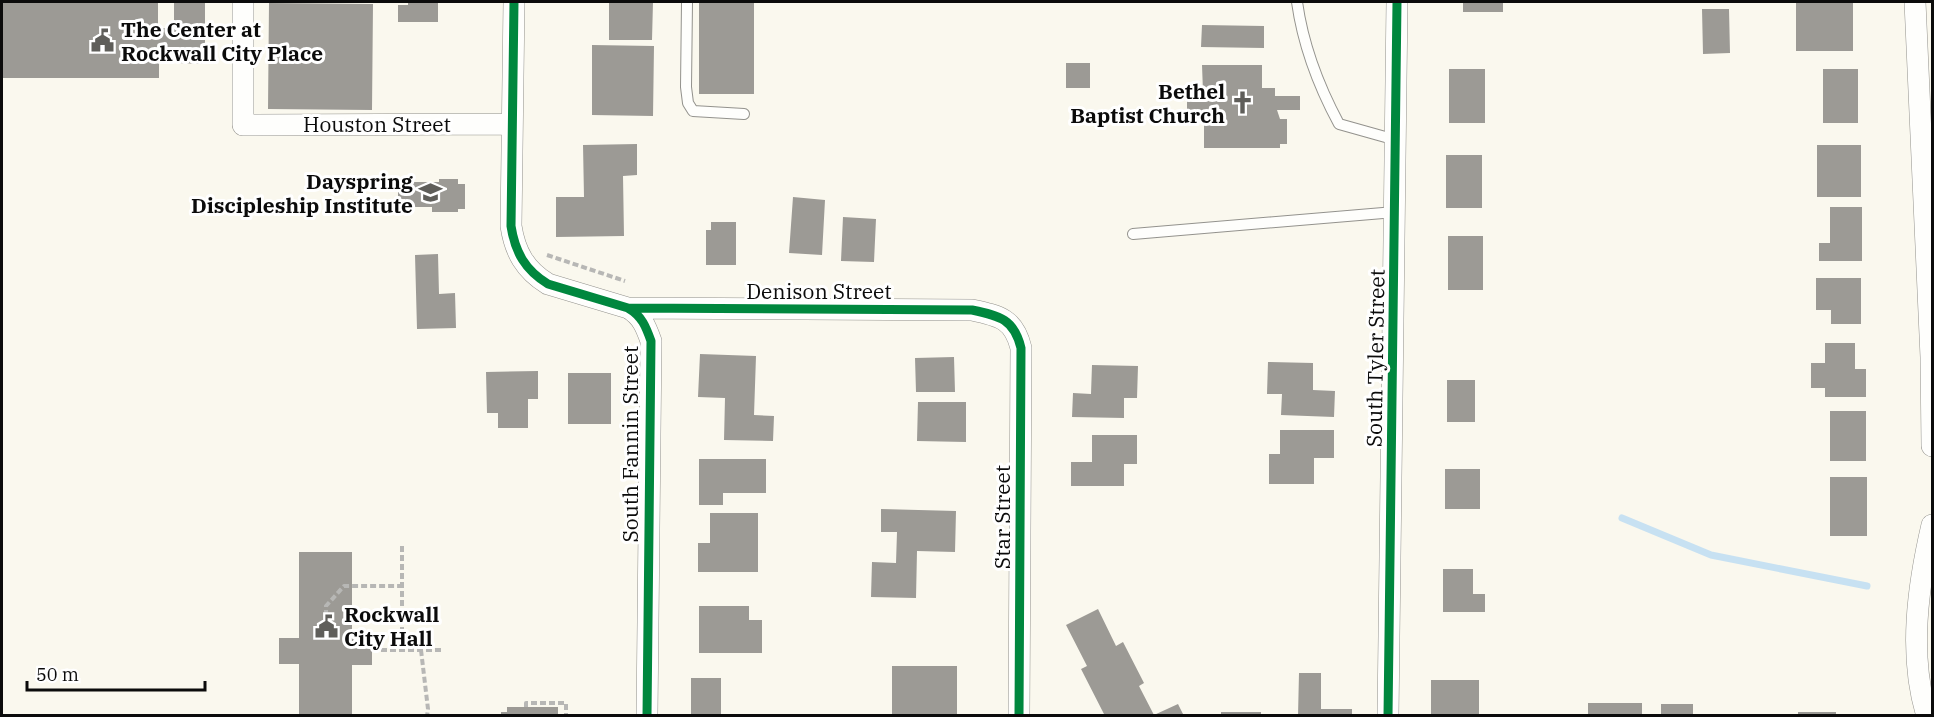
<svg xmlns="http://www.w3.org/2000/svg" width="1934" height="717" font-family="'IBM Plex Serif',serif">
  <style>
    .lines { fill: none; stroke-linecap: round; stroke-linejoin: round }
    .stream { stroke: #c7e1f2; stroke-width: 7 }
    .building { fill: #9c9a95 }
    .lane-casing { stroke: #93928d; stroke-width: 12 }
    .street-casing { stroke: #93928d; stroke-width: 22 }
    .path { stroke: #b7b7b5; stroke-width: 4; stroke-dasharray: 6 3; stroke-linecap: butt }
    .lane { stroke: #fefefc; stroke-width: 10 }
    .street { stroke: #fefefc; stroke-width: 21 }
    .cycleway-casing { stroke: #fff; stroke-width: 13 }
    .cycleway { stroke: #00873e; stroke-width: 9 }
    .labels { text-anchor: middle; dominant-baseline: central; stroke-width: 6; stroke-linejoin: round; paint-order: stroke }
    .poi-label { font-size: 21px; font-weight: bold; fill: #0b0b0b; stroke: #fff; text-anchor: start }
    .street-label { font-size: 21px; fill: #0b0b0b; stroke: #fff }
  </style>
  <rect width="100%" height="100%" fill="#faf8ee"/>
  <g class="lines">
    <!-- stream -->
    <path class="stream" d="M1622 518 1711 555 1867 586"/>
  </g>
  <!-- building -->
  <path class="building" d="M2 2H158V28H174V2H205V64L175 63V54H159V78H2Z
    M408 2H438V22H398V5H408Z
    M609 2H653L652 40H609Z
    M699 2H754V94H699Z
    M1463 2H1503V12H1463Z
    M269 3 373 4 372 110 268 109Z
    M1796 3H1853V51H1796Z
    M1702 9H1729L1730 53 1703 54Z
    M1202 25 1264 26V48L1201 47Z
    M592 45 654 46 653 116 592 115Z
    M1066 63H1090V88H1066Z
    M1202 65H1262V88H1275V96H1300V110H1277L1280 119H1287V144H1280V148H1204V111H1187V92H1203Z
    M1449 69H1485V123H1449Z
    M1823 69H1858V123H1823Z
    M637 144V175L623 176 624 236 556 237V197H584L583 145Z
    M1817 145H1861V197H1817Z
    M1446 155H1482V208H1446Z
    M439 179H458V184H465V209H458V212H432V207H405V199H398V187H405V182H439Z
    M793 197 825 200 822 255 789 253Z
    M1830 207H1862V261H1819V243H1830Z
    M843 217 876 219 874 262 841 261Z
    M711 222H736V265H706V230H711Z
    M1448 236H1483V290H1448Z
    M438 254 439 294 455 293 456 328 417 329 415 255Z
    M1816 278H1861V324H1831V310H1816Z
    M1825 343H1855V369H1866V397H1825V388H1811V363H1825Z
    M700 354 756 356 754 415 774 416 773 441 724 440 725 398 698 397Z
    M954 357 955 392H916L915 358Z
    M1268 362 1313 363V390L1335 391 1334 417 1281 415 1282 394H1267Z
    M1092 365 1138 366 1137 398H1124V418L1072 417 1073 393 1091 394Z
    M538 371V399H528V428H498V413H487L486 372Z
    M568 373H611V424H568Z
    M1447 380H1475V422H1447Z
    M918 402H966V442L917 441Z
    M1830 411H1866V461H1830Z
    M1280 430H1334V458H1314V484H1269V454H1280Z
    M1092 435H1137V464H1124V486H1071V462H1092Z
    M699 459H766V493H723V505H699Z
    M1445 469H1480V509H1445Z
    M1830 477H1867V536H1830Z
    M881 509 956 511 955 552 917 551 916 598 871 597 872 562 896 563 897 532H881Z
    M710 513H758V572H698V543H710Z
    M299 552H352V637H372V665H352V716H299V664H279V638H299Z
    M1443 569H1473V594H1485V612H1443Z
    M699 606H749V620H762V653H699Z
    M1098 609 1116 646 1123 642 1144 683 1139 686 1154 715 1178 704 1184 716H1105L1081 669 1087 666 1066 625Z
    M892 666H957V716H892Z
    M1299 673H1321V709H1352V716H1298Z
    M691 678H721V716H691Z
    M1431 680H1479V716H1431Z
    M1588 703H1642V716H1588Z
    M1661 704H1693V716H1661Z
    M507 707H558V716H501V712H507Z
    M1221 712H1261V716H1221Z
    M1798 712H1836V716H1798Z"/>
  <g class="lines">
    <defs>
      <path id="lane" d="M687 2 686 87 688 103 693 111 744 114
        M1297 2C1303 45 1318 85 1339 124L1396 140
        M1133 234 1395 212"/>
      <path id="street" d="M243 2V125L511 124
        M514 2 511 226C515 252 525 270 548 284L628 308C642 316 646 327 651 341L647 716
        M1915 2 1931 357 1932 446
        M628 308 972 310C1000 316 1014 319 1021 348L1019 716
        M1388 716 1397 2
        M1927 716C1908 655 1918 585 1932 525"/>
    </defs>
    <!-- lane casing -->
    <use href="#lane" class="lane-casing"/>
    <!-- street casing -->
    <use href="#street" class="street-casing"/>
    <!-- path -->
    <path class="path" d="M547 255 625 281
      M402 546V650
      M326 616V606L344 586H402
      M372 650H441
      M421 650 428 709 427 716
      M526 707V703H566V716"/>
    <!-- lane -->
    <use href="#lane" class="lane"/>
    <!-- street -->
    <use href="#street" class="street"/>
    <defs>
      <path id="cycleway" d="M514 2 511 226C515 252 525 270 548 284L628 308C642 316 646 327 651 341L647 716
        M628 308 972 310C1000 316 1014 319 1021 348L1019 716
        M1388 716 1397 2"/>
    </defs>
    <!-- cycleway casing -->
    <use href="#cycleway" class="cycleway-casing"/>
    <!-- cycleway -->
    <use href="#cycleway" class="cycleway"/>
  </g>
  <!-- icons -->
  <defs>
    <symbol id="civic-bare" viewBox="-9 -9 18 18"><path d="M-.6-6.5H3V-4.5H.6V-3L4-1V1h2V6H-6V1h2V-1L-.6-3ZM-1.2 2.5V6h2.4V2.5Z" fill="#5f5e5a" stroke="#fff" stroke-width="2.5" paint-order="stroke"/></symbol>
    <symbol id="church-bare" viewBox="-9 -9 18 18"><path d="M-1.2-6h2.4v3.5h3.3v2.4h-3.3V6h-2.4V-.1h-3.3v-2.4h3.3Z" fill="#5f5e5a" stroke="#fff" stroke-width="2.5" paint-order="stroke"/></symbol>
    <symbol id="school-bare" viewBox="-9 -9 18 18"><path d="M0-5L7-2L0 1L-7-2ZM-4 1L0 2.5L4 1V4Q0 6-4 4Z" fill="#5f5e5a" stroke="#fff" stroke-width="2.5" paint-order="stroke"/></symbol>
  </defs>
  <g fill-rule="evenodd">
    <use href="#civic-bare" x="86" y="24" width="33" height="33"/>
    <use href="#church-bare" x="1226" y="86" width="33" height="33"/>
    <use href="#school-bare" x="414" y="176" width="33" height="33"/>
    <use href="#civic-bare" x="310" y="610" width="33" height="33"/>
  </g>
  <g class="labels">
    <!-- poi labels -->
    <g class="poi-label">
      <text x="121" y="29">The Center at<tspan x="121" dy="24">Rockwall City Place</tspan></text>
      <text x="1225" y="91" text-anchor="end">Bethel<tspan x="1225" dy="24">Baptist Church</tspan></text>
      <text x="413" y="181" text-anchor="end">Dayspring<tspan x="413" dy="24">Discipleship Institute</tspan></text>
      <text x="344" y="614">Rockwall<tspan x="344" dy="24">City Hall</tspan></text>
    </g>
    <!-- street labels -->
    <g class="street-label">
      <text x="377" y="124">Houston Street</text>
      <text x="819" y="291">Denison Street</text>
      <text transform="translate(1375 358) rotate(-89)">South Tyler Street</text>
      <text transform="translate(630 444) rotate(-90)">South Fannin Street</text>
      <text transform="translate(1002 517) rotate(-90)">Star Street</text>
    </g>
  </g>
  <!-- border -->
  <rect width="1934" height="717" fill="none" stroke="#0b0b0b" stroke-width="6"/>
  <!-- scale -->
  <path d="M27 681v9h178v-9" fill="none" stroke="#0b0b0b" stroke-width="3"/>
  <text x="36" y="681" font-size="18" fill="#0b0b0b" stroke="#ffffff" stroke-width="4.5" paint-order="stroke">50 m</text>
</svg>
